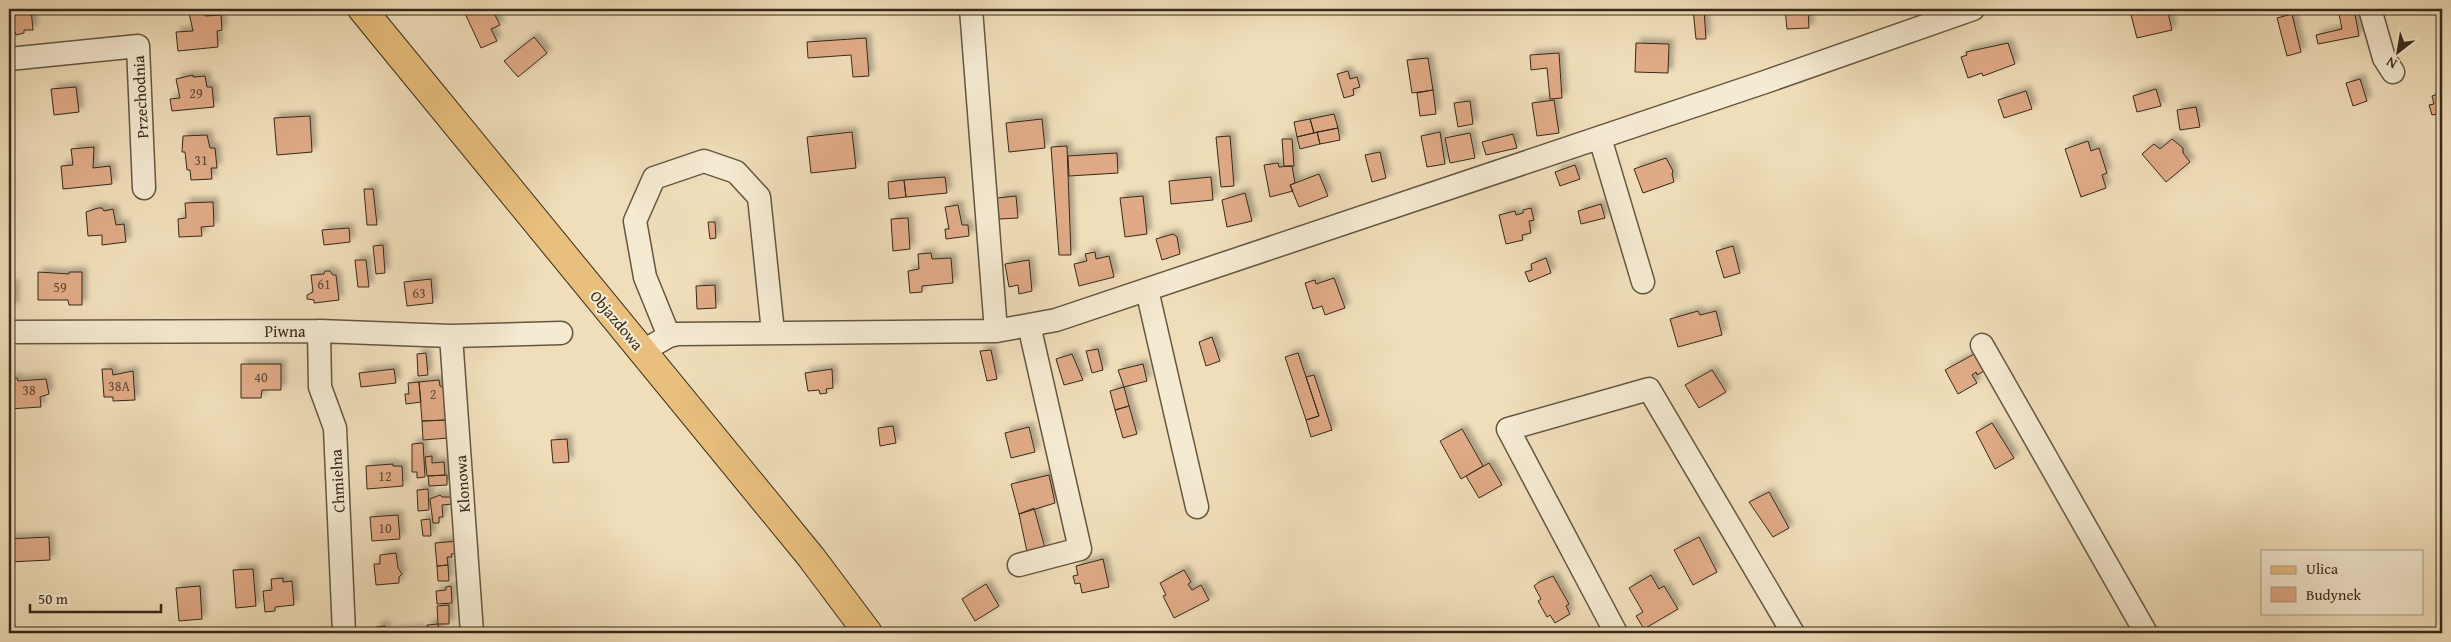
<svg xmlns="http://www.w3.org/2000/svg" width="2451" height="642" font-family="'Gentium Book Plus',serif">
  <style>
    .building { fill: #e0aa87; stroke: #362919; filter: url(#shadow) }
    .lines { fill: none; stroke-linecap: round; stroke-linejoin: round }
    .minor-casing { stroke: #645641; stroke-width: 25 }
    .major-casing { stroke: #362919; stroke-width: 30 }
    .minor { stroke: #f5ead2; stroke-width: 22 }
    .major { stroke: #e8bf7d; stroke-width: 28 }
    .labels { text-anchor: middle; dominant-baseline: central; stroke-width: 4.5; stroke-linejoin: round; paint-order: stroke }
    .number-label { font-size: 14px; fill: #604934 }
    .street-label { font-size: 16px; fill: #362919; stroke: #f5ead2 }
  </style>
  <defs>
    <filter id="shadow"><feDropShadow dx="4.5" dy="-4.5" stdDeviation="2.5" flood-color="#0004"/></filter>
  </defs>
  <rect width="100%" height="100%" fill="#f0deba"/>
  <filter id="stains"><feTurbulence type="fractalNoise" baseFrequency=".004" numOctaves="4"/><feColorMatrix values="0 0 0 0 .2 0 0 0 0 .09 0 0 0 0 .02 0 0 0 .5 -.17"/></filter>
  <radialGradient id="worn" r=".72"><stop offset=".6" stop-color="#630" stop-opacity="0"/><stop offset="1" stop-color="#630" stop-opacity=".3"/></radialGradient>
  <!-- building -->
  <path class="building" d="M9 9H31L33 30H24V33L16 35 15 32H9Z
    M107 9H154L127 15V12L117 13 116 9Z
    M206 9 205 16 221 15 222 30 217 31 218 47 178 51 176 32 193 31 189 13Z
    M463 9H492L500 25 491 29 497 41 481 48Z
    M1607 9H1630V12H1607Z
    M1693 9H1704L1706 39H1696Z
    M1785 9H1808L1809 28 1787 29Z
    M2138 9H2167L2172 30 2137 38 2130 11Z
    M2338 9H2354L2359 36 2318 44 2316 35 2342 29Z
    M2292 14 2301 52 2287 56 2277 18Z
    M534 37 547 53 518 77 504 61Z
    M866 38 869 76 853 77 851 55 808 58 807 42Z
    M1636 43 1669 44 1668 73 1635 72Z
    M2008 43 2015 64 1983 76 1982 73 1968 78 1961 57 1967 55 1966 52Z
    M1559 53 1562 98 1550 99 1547 68 1531 70 1530 55Z
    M1428 58 1433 90 1412 93 1407 60Z
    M1348 71 1350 79 1357 77 1360 87 1353 89 1354 95 1344 98 1337 74Z
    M193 75V77L205 76 207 87H212L214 107 172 111 170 99 180 98 176 79Z
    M2360 79 2367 101 2353 106 2346 83Z
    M76 87 79 112 54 115 51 89Z
    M2156 89 2161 106 2137 112 2133 96Z
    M1433 90 1436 114 1420 116 1417 93Z
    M2026 91 2032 109 2004 118 1998 100Z
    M2442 93V132L2437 114 2432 115 2429 105 2434 104 2432 96Z
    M1554 100 1559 133 1537 136 1532 103Z
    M1470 101 1473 124 1458 127 1454 103Z
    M2196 107 2200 127 2180 130 2177 110Z
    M1334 114 1338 128 1314 133 1310 119Z
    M310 116 312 152 277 155 274 118Z
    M1042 119 1045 148 1009 152 1006 123Z
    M1310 119 1314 133 1297 137 1294 122Z
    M1338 128 1340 140 1320 144 1317 132Z
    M852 132 856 168 811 173 807 137Z
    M1317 132 1320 144 1300 149 1297 137Z
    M1440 132 1445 164 1427 167 1421 136Z
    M1470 133 1475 158 1450 163 1445 138Z
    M1513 134 1517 148 1486 155 1482 142Z
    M207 135 210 148H215L217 168H211L212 179 191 180 190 170H187L185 152H182L183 136Z
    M1230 136 1234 186 1221 187 1216 137Z
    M1282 139H1292L1294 166H1284Z
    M2172 139 2183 148V153L2190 162 2166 182 2142 154 2154 144 2160 149Z
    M2088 141 2091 151 2099 148 2107 173 2102 175 2106 188 2081 197 2065 149Z
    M1067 146 1071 255H1059L1051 147Z
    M94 147 93 168 110 166 112 184 63 189 61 166 73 165 71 149Z
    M1380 152 1386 178 1372 182 1365 155Z
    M1117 153 1118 173 1069 176 1068 156Z
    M1666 158 1673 171 1672 174 1674 182 1643 193 1634 169Z
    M1278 163 1279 167 1292 166 1295 183 1290 185 1293 191 1270 197 1264 165Z
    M1575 165 1580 179 1560 186 1555 172Z
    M1319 174 1328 196 1299 207 1290 185Z
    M945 177 947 193 906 197 904 180Z
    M1211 177 1213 200 1171 204 1169 181Z
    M904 180 906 197 889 199 888 182Z
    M364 189H373L377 225H367Z
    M1245 193 1252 221 1227 227 1222 200Z
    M1016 196 1018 218 999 219 997 198Z
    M1143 196 1147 234 1125 237 1120 198Z
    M213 202 214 226 201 227 202 236 179 237 178 219 186 218 185 203Z
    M1601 204 1605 218 1581 224 1578 211Z
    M958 205 962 225H968L969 236 946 239 945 229H949L945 207Z
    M98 208H102L104 211 113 209 116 225 124 224 126 242 102 245V235L88 236 86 212Z
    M1531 208 1534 220 1529 221 1531 233 1522 235 1523 240 1506 244 1499 215 1515 211 1516 215 1523 213V210Z
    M908 218 910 249 893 251 891 219Z
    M708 222H715L716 238 710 239Z
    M349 228 350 242 324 245 322 230Z
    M1173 234 1177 237 1180 254 1162 260 1156 239Z
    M383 245 385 273 376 274 373 246Z
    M1733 246 1740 273 1724 278 1716 251Z
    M1095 252 1096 259 1109 256 1114 277 1079 286 1074 264 1087 261 1085 254Z
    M931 253 932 259 951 258 953 283 922 286V292L910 293 908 271 919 269 918 254Z
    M1546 258 1551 273 1529 282 1525 272 1532 270 1531 264Z
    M355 260H366L369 287H358Z
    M1029 260 1032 291 1019 294 1018 285 1009 287 1005 264Z
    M325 271H330L333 275H336L339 300 314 303V300L307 299V295L313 292 311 275 324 274Z
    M38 272 69 274V272H82V305H69L68 300H38Z
    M1334 278 1345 308 1325 315 1322 306 1313 309 1305 283 1315 280 1316 284Z
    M431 279 433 303 407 306 404 282Z
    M9 284H14V307H9Z
    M715 285 716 308 697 309 696 286Z
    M1698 311 1700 315 1716 311 1722 335 1678 347 1670 319Z
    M1212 337 1220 361 1206 366 1199 342Z
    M1098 349 1103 370 1092 373 1086 351Z
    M991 350 997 379 987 381 980 351Z
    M426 353 428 375 418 376 417 354Z
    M1298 353 1319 416 1306 420 1285 357Z
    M1976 353 1986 370 1977 375 1976 372 1972 375 1977 383 1958 394 1945 370Z
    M1072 354 1083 380 1064 385 1056 359Z
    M241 364H281V390H262L261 398H241Z
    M1143 364 1147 381 1124 387 1118 370Z
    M102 369H112L113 375 133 371 135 400 113 401V397H104Z
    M394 369 396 383 361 387 359 373Z
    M832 369 833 388 826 389 827 393 820 394 819 390 808 391 805 373Z
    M1712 370 1726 392 1699 408 1685 385Z
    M1314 375 1332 430 1311 437 1306 420 1319 416 1306 377Z
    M17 378 18 381 46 379 49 394 40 397 41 407 9 409V379Z
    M439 380 440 386 444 388 447 420 422 421 419 382Z
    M419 382 421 402 406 404 405 394H409L408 383Z
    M1124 387 1129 406 1115 410 1110 391Z
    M1129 406 1137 434 1123 438 1115 410Z
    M447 420 448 438 423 440 422 421Z
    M1992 423 2014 458 1995 469 1976 432Z
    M893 426 896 443 880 446 878 428Z
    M1029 427 1035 452 1011 458 1005 433Z
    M1462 429 1483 466 1461 479 1440 441Z
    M567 439 569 462 553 463 551 440Z
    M423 443 425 477 417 478V472H412V444Z
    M432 456V463L444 462 445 475 427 476 425 457Z
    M1489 463 1502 485 1479 498 1466 476Z
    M393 464V466H402L403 486 367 489 366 466Z
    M447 475V485L429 486 428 476Z
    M1049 475 1055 503 1019 514 1011 484Z
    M428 489 429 510 418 511 417 490Z
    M1769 492 1789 528 1773 537 1749 502Z
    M440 495 442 497H451L452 504 442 505 443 517H439V523H433L430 499Z
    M1034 508 1045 548 1027 552 1019 514Z
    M398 515 400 539 372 541 370 517Z
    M430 519 431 536H423L421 520Z
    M49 537 50 560 9 562V539Z
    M1699 537 1717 572 1693 585 1674 550Z
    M458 541 459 553 451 554 452 557H447L448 565 437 566 435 543Z
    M396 553 398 568 402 574 399 577V583L376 585 374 564H380V555Z
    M1103 559 1109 587 1082 593 1080 583 1075 584 1073 576 1078 575 1076 566Z
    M448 565 449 581H438L437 566Z
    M253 569 256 606 236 608 233 570Z
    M1184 570 1191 582 1188 584 1192 590 1201 585 1209 600 1174 618 1163 596 1166 595 1160 583Z
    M1651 575 1659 589 1664 586 1678 609 1644 629 1636 616 1643 612 1629 588Z
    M1553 576 1569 604 1566 606 1570 614 1555 623 1550 615 1547 617 1538 601 1541 599 1534 586 1539 582Z
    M283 578V582L292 581 294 605 275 607V611L265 612 263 591 272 590 271 579Z
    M986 584 999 606 975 621 962 599Z
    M200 586 202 619 179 621 176 588Z
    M451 586 452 603 437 604 436 591 446 590V587Z
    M449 605V624H438L437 606Z
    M438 624 439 633H428L427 625Z
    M385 626 386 632 421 629V633H377L376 627Z"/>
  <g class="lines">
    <defs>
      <path id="minor" d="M971 9 996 331
        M2370 9 2384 58 2393 72
        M9 59 138 46 144 188
        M1600 138 1643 282
        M1147 290 1197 507
        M319 331 320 387 335 428 344 633
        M9 332 319 331 451 336 561 333
        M451 336 472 633
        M669 336 645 277 635 221 654 178 704 161 736 172 759 197 773 332
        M1982 345 2146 633
        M643 351 669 336 677 334 996 331 1056 320 1765 82 1973 9
        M1019 565 1080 549 1029 325
        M1616 633 1508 429 1649 389 1793 633"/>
      <path id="major" d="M362 9 811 557 868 633"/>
    </defs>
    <!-- minor casing -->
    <use href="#minor" class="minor-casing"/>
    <!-- major casing -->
    <use href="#major" class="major-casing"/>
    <!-- minor -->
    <use href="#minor" class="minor"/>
    <!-- major -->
    <use href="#major" class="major"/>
  </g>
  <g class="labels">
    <!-- number labels -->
    <g class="number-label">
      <text x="196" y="93">29</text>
      <text x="201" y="160">31</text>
      <text x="324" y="284">61</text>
      <text x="60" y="287">59</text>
      <text x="419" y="293">63</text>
      <text x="261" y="377">40</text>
      <text x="119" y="386">38A</text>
      <text x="29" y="390">38</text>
      <text x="433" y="394">2</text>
      <text x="385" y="476">12</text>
      <text x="385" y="528">10</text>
    </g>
    <!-- street labels -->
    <g class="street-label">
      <text transform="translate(140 97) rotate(-93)">Przechodnia</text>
      <text transform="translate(617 320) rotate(50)">Objazdowa</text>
      <text x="285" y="331">Piwna</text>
      <text transform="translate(337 481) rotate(-93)">Chmielna</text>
      <text transform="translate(462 484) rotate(-94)">Klonowa</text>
    </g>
  </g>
  <!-- margin -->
  <rect width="2451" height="642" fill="none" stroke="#f0deba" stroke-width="30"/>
  <rect x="10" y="10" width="2431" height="622" fill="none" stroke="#362919" stroke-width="2.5"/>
  <rect x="15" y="15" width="2421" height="612" fill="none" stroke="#362919"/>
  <!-- legend -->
  <rect x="2261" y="550" width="162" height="65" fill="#f5ead2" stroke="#a99d88"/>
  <rect x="2271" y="566" width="25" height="8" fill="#e8bf7d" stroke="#a99d88"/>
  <text x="2306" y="574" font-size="15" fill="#362919">Ulica</text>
  <rect x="2271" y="587" width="25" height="15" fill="#e0aa87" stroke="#a99d88"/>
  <text x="2306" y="600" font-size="15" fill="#362919">Budynek</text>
  <!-- north arrow -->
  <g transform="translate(2398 52) rotate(211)" stroke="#f5ead2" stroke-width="4" paint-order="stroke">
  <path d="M0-4L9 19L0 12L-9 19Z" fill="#362919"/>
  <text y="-8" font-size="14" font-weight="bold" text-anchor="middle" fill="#362919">N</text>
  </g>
  <!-- scale -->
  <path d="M30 604v8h131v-8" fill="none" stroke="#362919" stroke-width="2.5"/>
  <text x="38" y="604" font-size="15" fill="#362919" stroke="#f5ead2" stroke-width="4" paint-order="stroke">50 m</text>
  <rect width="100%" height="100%" filter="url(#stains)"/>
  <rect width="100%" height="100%" fill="url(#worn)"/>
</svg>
